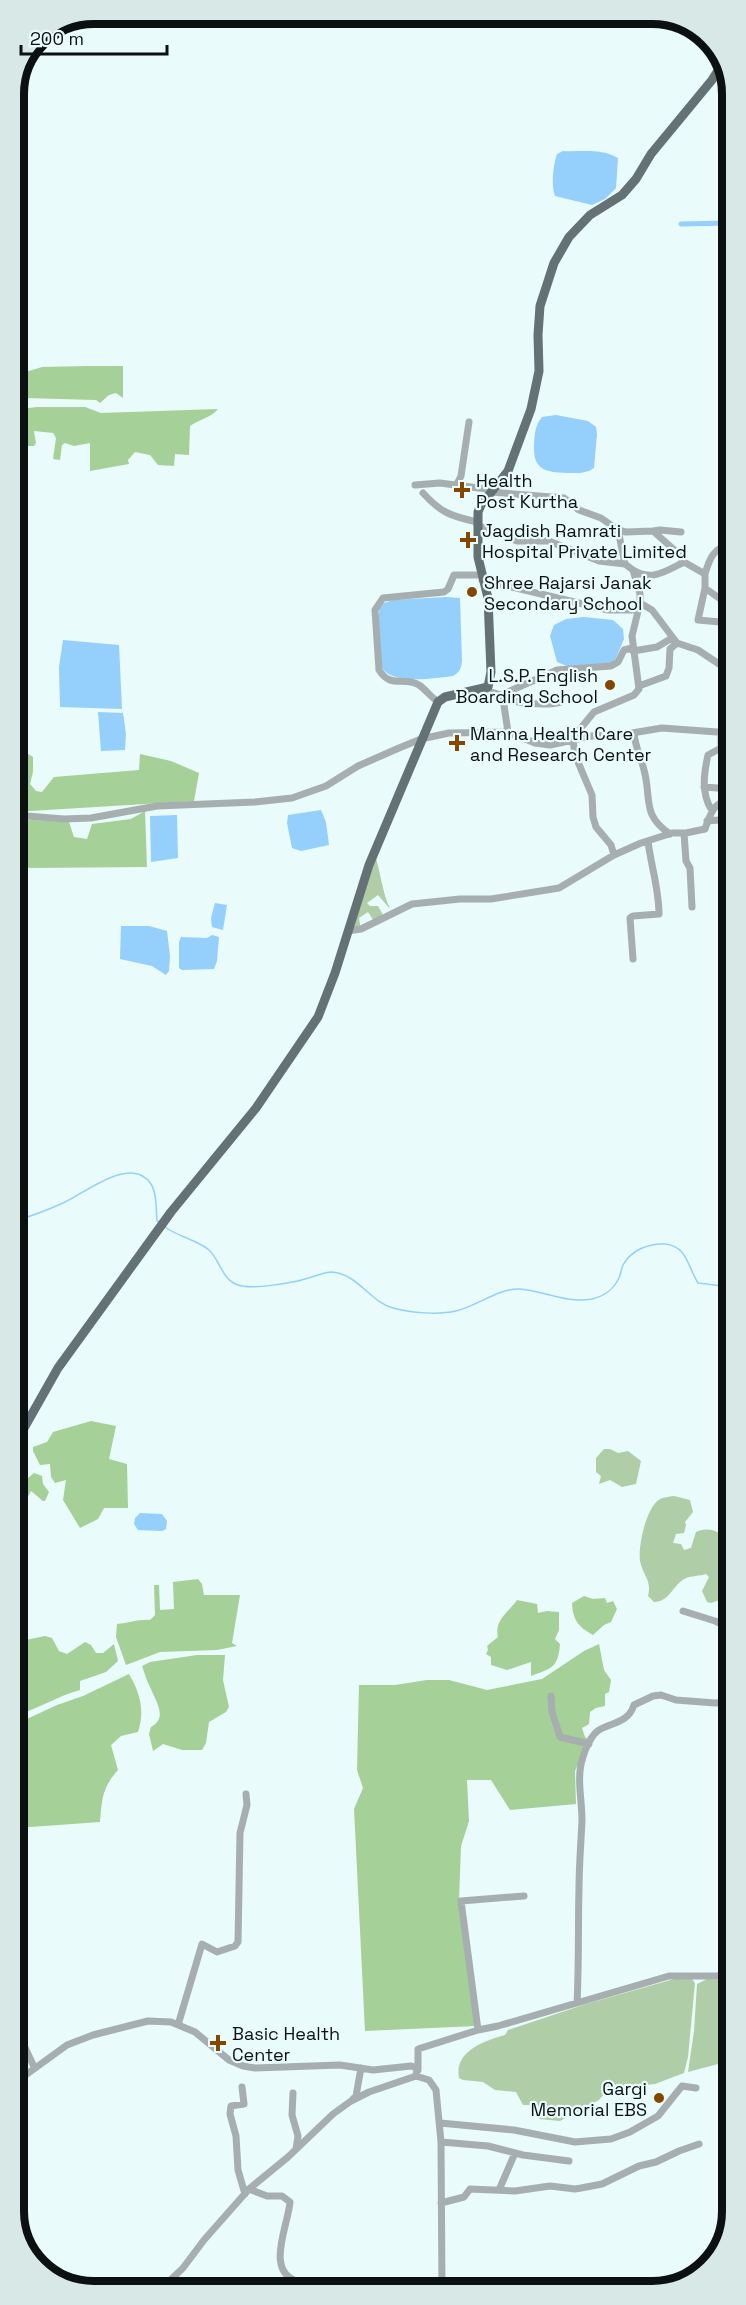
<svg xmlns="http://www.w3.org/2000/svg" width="746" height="2305" font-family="'Space Grotesk',sans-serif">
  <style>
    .green { fill: #afcda6 }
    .forest { fill: #a5d098 }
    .water { fill: #95cffc }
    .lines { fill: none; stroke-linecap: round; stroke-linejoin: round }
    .stream { stroke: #95cffc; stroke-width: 1.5 }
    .canal { stroke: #95cffc; stroke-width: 5 }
    .minor { stroke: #a6aeb0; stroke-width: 7 }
    .major { stroke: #647175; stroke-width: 9 }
    .poi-dot { fill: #834700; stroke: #e9fbfa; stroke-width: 2 }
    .labels { text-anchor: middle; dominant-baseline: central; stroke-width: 4.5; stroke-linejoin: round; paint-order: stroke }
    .poi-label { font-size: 18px; fill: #0a1110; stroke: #e9fbfa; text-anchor: start }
    .rim { fill: none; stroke: #0a1110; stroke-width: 8 }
  </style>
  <rect width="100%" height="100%" fill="#e9fbfa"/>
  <!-- green -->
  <path class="green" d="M375 855C381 874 382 891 390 909L378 895 367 903 370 906H378L383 915 374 921 368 912 359 918 361 930 351 928Z
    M604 1449H610L618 1453 628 1451 641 1461 636 1484 622 1487 610 1480 599 1484 601 1476 596 1472V1458Z
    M674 1496 690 1500 693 1512 685 1522 686 1525 684 1533 676 1534 673 1543 681 1544 684 1550 691 1548 696 1532C708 1527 716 1530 726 1538L729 1563C722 1571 719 1574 720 1585L724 1587 727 1585 732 1572V1596L711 1603 707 1602 702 1591 709 1577 706 1574C700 1576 691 1576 686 1578 673 1584 670 1602 654 1602L648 1596C652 1580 643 1576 640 1561 638 1546 646 1507 660 1499 664 1497 669 1497 674 1496Z
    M674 1979H692L695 1983 688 2057 684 2073 655 2084 608 2089 599 2100 560 2121 539 2119 537 2105H523L516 2092 495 2090 483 2082 463 2080 459 2078C454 2051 484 2041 505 2035L508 2030 586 2004Z
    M707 1979 732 1980V2053L721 2059 718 2064 688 2072 694 2031 697 1984Z"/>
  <!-- forest -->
  <path class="forest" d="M88 366H123V398L116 393 109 395 100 403 96 400 25 398 14 404 15 381 29 371 42 367Z
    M37 407H85L101 413 218 409C211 418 199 419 190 426L189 455 175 454 174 466 158 465 150 455 135 452 128 460 129 464 90 471V443L74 446 65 443 62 445 60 460 53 459 56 438 53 433 34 431 36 443 34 446H25L23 435 15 432 21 409Z
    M14 746 17 755 28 754 33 757V772L30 784 36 791 42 792 54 777 139 770 140 754 171 761 199 773 194 801 14 812Z
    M145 811 147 867 30 868 15 863V819L69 822 74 837 87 839 92 824 131 819Z
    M91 1421 116 1426 109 1459 127 1464 128 1508H104L98 1519 80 1528 63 1500 66 1480 55 1483 51 1477 50 1464 40 1465 33 1451V1447L47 1442 53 1432Z
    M15 1468 20 1477 23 1475 28 1478 34 1473 42 1476 43 1484 49 1492 45 1501H43L31 1491 26 1500 28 1505 26 1513 19 1516 15 1514Z
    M198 1579 202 1584 204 1595H240L232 1643 237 1646 217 1650 160 1652 126 1665 116 1637 117 1624C129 1623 140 1619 150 1620L155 1615 154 1585H159L160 1610 174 1609 173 1582Z
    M584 1596 593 1599 605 1598 607 1603 613 1601 617 1609 611 1622 604 1625 593 1635C579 1627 573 1621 572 1603Z
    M517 1600 537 1604 538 1613 547 1611 559 1612V1630L555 1639 560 1644C558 1668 552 1668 531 1676V1662L507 1670 491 1665V1657L486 1654 488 1650 487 1646 498 1637C494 1620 508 1613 517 1600Z
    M45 1636 52 1638 59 1651 67 1654 85 1642 91 1645 96 1653H103L114 1644 118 1661 106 1672 80 1681V1690C58 1696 38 1709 16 1715V1676L24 1674 21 1641Z
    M599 1644 604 1670 611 1680 609 1692 605 1694V1706L596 1708 590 1712 589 1724 582 1728 585 1737 589 1740 575 1771 576 1804 510 1810 491 1780H467L469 1821 461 1846 459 1901 476 2026 365 2031 354 1809 363 1788 357 1770 359 1685H395L427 1680H449L487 1690 542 1679 584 1651Z
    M197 1655H225L223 1680 229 1707 226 1712 209 1722 206 1743 202 1750H182L163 1744 153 1751 149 1734 151 1727C168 1718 156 1702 151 1689 147 1682 145 1674 142 1666L150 1662Z
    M129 1674C140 1693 145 1710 138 1732L121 1736 111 1745 118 1770C102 1788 102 1799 100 1822L16 1828V1724L57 1705 83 1696Z"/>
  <!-- water -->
  <path class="water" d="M563 151C582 152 601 148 618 158L616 188 605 199 592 205 555 196C551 185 553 166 557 154Z
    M556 415 588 421 596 427 597 434 594 468C586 474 576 473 567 473 543 472 533 469 534 444 535 432 535 426 542 417Z
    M446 597 460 598 462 661C461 669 460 672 453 676 435 678 390 686 381 666L378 621 379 610 384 603 393 600Z
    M584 617 613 620 623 629 624 639 614 663 569 667 557 662 550 636 554 625 566 619Z
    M63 640 119 645 122 709 60 707 59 667Z
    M98 712 123 713 126 734 125 750 101 751Z
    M321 810 326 822 329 845 301 851 292 848 287 823 288 815Z
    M177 815 178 858 151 862 150 816Z
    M215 903 227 905 223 930 212 927 211 918Z
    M121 926H149L167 931 170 956 169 971 166 975 152 966 120 959Z
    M212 935 219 937 217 961 214 969 182 970 179 968V942L181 937 207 938Z
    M140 1513 162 1514 167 1521 166 1529 162 1531 138 1530 134 1524 135 1518Z"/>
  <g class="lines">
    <!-- stream -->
    <path class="stream" d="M15 1221C31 1216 48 1210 63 1203 85 1193 132 1154 151 1184 157 1194 156 1209 157 1221L159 1222
      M165 1227C179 1237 197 1240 209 1250 220 1260 222 1280 238 1285 252 1290 291 1283 305 1279 313 1277 324 1272 332 1272 358 1274 370 1302 393 1308 412 1313 438 1315 456 1311 478 1306 498 1288 520 1289 545 1291 567 1304 592 1299 605 1296 613 1290 619 1278 621 1274 621 1269 623 1265 631 1250 649 1243 665 1244 687 1246 688 1267 698 1283L731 1287"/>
    <!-- canal -->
    <path class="canal" d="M681 224 730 223"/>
    <!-- minor -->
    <path class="minor" d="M415 485 440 483 494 490
      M456 486 461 476 469 422
      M491 492 564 498 579 510 601 518 618 530 625 564
      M423 493C441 513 451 516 477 522
      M477 525 517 541H549L599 561 625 564 633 570 640 594V603L632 636 639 689 634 695 594 712 571 740
      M618 530 626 532 653 531 679 554 684 562 705 574V588L723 601 726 614 731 620
      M653 531 660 530 681 532
      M633 570C651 582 666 571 684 562
      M705 574C709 560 714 546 730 546
      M482 580 608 610H637
      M705 588 698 620 731 623
      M723 601 730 597
      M640 603 652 610 677 643 698 650 731 672
      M633 651 657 647 672 638
      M639 686 666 676 669 668 670 649 677 643
      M488 687V691L501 695 557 670 611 666 618 662 624 650 632 648
      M500 695C507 704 550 706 561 702
      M503 699 508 732
      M438 702C431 697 425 689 419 685 403 676 391 689 379 670L375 610 383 598 444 592 448 589 454 575H481
      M634 733C635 747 641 757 644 770 652 799 641 814 670 834
      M573 740 575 755 592 795 593 817 596 827 611 845 614 855
      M704 787 731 789
      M711 809C701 792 704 773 708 755L721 748V732
      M15 815 64 819 91 818 157 806 255 802 292 798 326 786 358 766 399 748 421 739 449 733 508 732 535 743 550 745 592 736 626 734 662 728 731 733
      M707 821 731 819
      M684 833 686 861 690 868 692 907
      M348 931 361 929 412 904 460 899H491L559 888 614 855 641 843 672 833H686L705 829C711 813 712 804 731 799
      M633 959 630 918 633 916 659 914C659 889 651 866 648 841
      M683 1611 715 1621 732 1629
      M551 1696 552 1712 560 1737 589 1744
      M16 1951C33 1985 17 2003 21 2036 23 2046 30 2057 34 2067
      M577 2003C579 1965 578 1927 579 1889 579 1866 581 1843 582 1820 582 1799 576 1777 583 1757 585 1749 592 1734 599 1730 613 1722 628 1723 634 1705L653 1696 661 1695 676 1700 715 1703 732 1702
      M178 2025 202 1944 217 1952 235 1946 238 1942 240 1833 247 1805 246 1794
      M478 2030 498 2026 669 1976H732
      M418 2070V2049L478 2030 461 1901 524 1896
      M16 2082 67 2045 93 2035 148 2021 171 2022 195 2032 229 2060 243 2066 255 2068 340 2065 373 2070 411 2066 417 2068 416 2076
      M242 2087 244 2104 231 2106 230 2114 236 2136 238 2170 245 2194
      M293 2093 292 2115 298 2136 296 2149
      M353 2099 356 2096 361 2068
      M440 2123 514 2130 575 2142 611 2139 630 2132 658 2116 682 2086 696 2088
      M441 2142 488 2146 523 2155 569 2161
      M249 2189 267 2196H282L290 2202C288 2227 264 2272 299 2282 313 2286 328 2284 341 2290
      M499 2190 515 2153
      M441 2203 464 2197 470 2189 515 2191 550 2186 575 2189 581 2188 602 2184 639 2166 656 2162 679 2151 699 2144
      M599 2289C625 2286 653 2277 679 2285
      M159 2291 183 2268 204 2240 249 2189 288 2157 333 2114 351 2101 369 2092 416 2076 429 2080 436 2090 441 2142 442 2290"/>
    <!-- major -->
    <path class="major" d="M15 1444 58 1368 171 1212 256 1108 318 1017 335 973 369 865 438 702 445 697 488 687 491 672 488 598 478 557V512L481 505 508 471 531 409 539 371 538 335 540 306 554 263 569 237 590 215 622 195 636 179 651 154 712 80 723 63"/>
  </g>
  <!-- markers -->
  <g class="poi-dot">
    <path d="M459 481h6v6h6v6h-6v6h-6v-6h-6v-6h6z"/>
    <path d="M465 531h6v6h6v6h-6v6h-6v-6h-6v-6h6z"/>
    <circle cx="472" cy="592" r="6"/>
    <circle cx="610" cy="685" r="6"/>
    <path d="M454 734h6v6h6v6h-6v6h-6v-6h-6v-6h6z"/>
    <path d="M215 2034h6v6h6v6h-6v6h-6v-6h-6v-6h6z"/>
    <circle cx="659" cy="2098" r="6"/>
  </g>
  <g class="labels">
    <!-- poi labels -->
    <g class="poi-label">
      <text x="476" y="480">Health<tspan x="476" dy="21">Post Kurtha</tspan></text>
      <text x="482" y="530">Jagdish Ramrati<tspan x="482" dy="21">Hospital Private Limited</tspan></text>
      <text x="484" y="582">Shree Rajarsi Janak<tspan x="484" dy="21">Secondary School</tspan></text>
      <text x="598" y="675" text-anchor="end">L.S.P. English<tspan x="598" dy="21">Boarding School</tspan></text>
      <text x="470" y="733">Manna Health Care<tspan x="470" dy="21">and Research Center</tspan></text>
      <text x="232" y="2033">Basic Health<tspan x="232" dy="21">Center</tspan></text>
      <text x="647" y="2088" text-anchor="end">Gargi<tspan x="647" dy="21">Memorial EBS</tspan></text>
    </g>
  </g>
  <!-- crop -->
  <path d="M0 0H746V2305H0ZM94 24H652A70 70 0 0 1 722 94V2211A70 70 0 0 1 652 2281H94A70 70 0 0 1 24 2211V94A70 70 0 0 1 94 24Z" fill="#d7e8e7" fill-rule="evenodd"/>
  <path class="rim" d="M94 24H652A70 70 0 0 1 722 94V2211A70 70 0 0 1 652 2281H94A70 70 0 0 1 24 2211V94A70 70 0 0 1 94 24Z"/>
  <!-- scale -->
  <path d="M21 45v9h146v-9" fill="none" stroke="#0a1110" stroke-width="3"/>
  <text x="30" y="45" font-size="18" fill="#0a1110" stroke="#e9fbfa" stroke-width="4.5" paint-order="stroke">200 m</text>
</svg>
